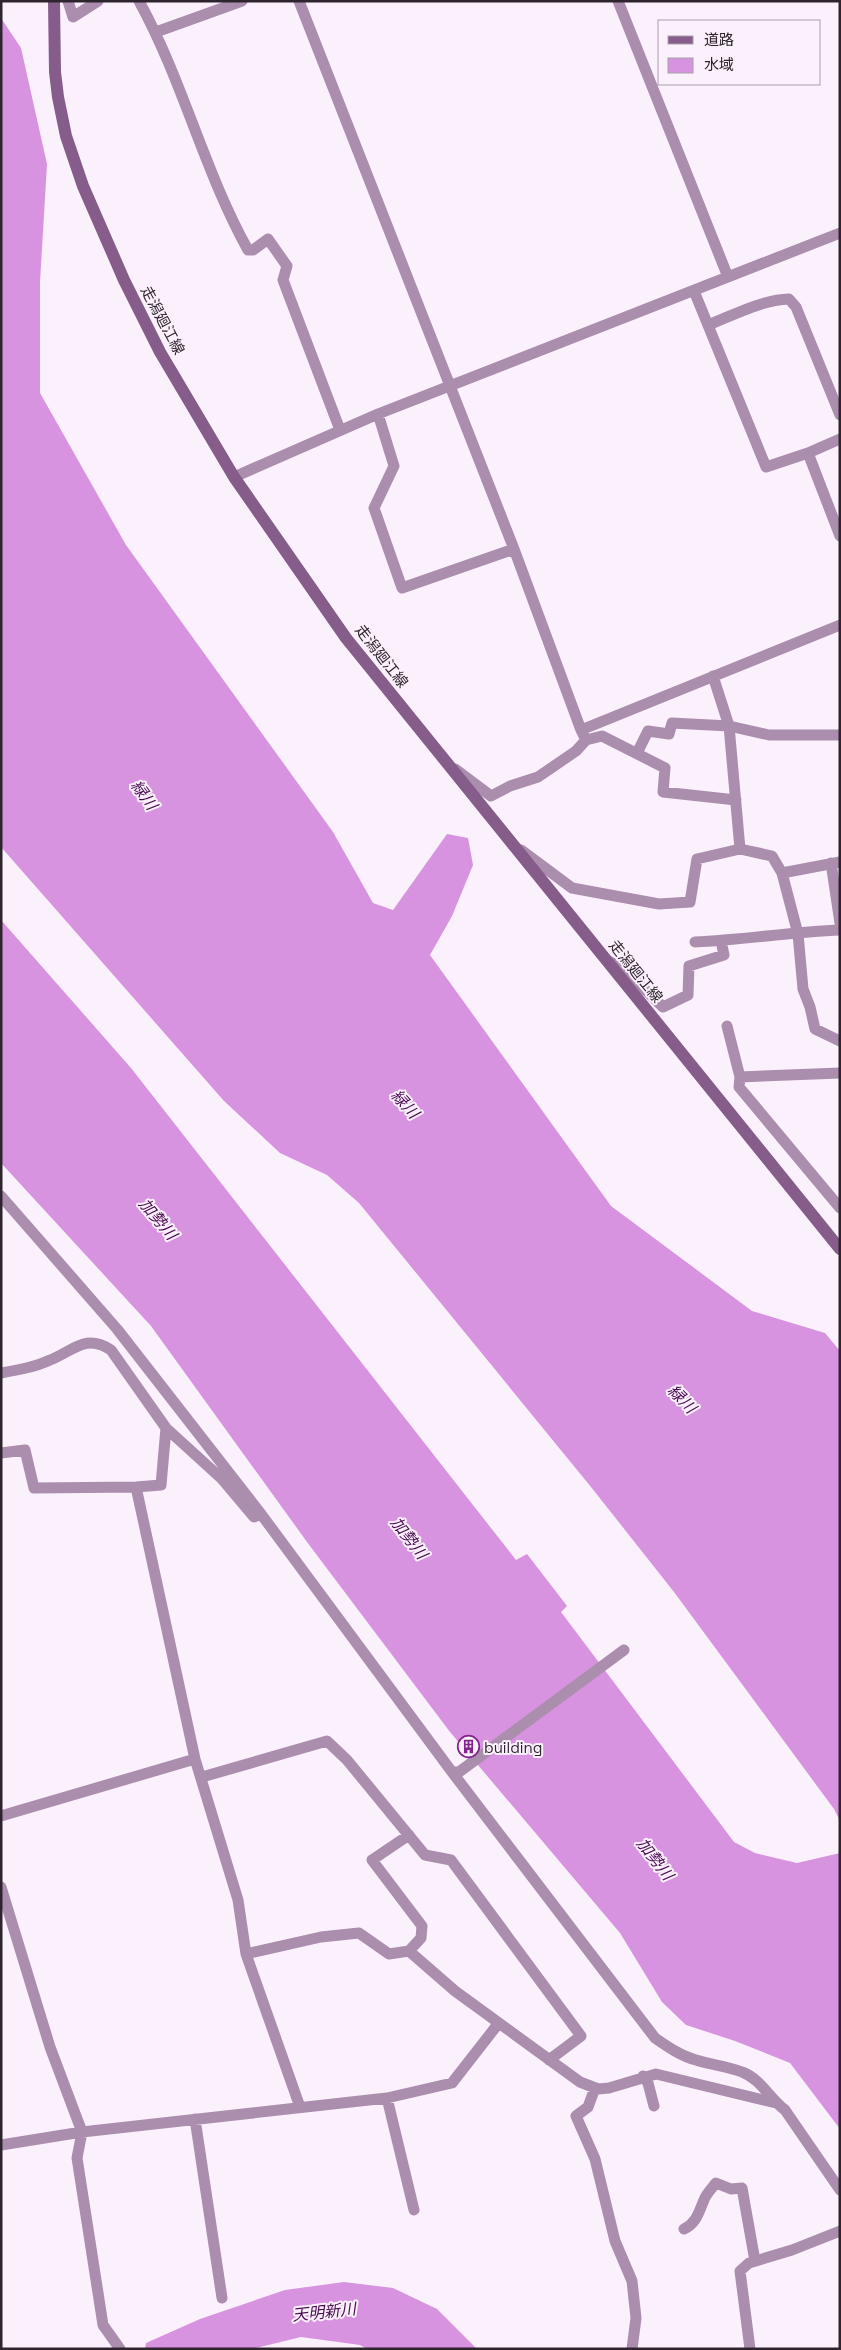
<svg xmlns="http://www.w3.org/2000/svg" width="841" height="2350" font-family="'Space Grotesk','Noto Sans JP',sans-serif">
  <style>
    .water { fill: #d793df }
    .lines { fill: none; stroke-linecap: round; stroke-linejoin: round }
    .minor { stroke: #ab8dae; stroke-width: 11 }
    .secondary { stroke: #865c8b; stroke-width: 12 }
    .labels { text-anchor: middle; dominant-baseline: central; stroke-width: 4; stroke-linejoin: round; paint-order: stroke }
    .street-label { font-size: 15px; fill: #2d242e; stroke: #fbf1fc }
    .poi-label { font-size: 15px; fill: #2d242e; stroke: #fbf1fc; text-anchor: start }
    .water-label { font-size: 16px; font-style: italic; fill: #480950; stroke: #fbf1fc }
  </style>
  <rect width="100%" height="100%" fill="#fbf1fc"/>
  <!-- water -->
  <path class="water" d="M1 18 21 48 47 164 40 282V393L126 545 333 832 373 903 393 910 447 834 468 838 473 865 452 916 430 955 611 1206 752 1311 825 1333 840 1351V1821L834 1809 674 1592 591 1487 359 1203 327 1175 280 1153 224 1101 1 847Z
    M1 920 131 1068 516 1560 527 1554 567 1606 561 1612 734 1842 755 1853 797 1863 840 1853V2129L790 2063 735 2041 686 2025 662 2002 620 1933 450 1732 307 1542 151 1326 1 1163Z
    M344 2282 393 2288 437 2309 477 2349H367L360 2345 301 2337 252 2349H145L146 2343 200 2319 285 2290Z"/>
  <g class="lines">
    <!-- minor -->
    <path class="minor" d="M68 1 73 17 98 1
      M139 1C183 81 204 171 248 250H253L268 239 287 266 283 280 340 430
      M299 1 514 549 581 730 586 740
      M618 1 728 277
      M156 32 242 1
      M694 291 766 467 808 453 840 439
      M708 325C734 315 761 300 789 299L796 307 840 415
      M378 414 394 466 374 508 402 588 514 549
      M808 453 840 536
      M234 477 378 414 840 233
      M713 676 729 726 740 849
      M581 730 840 625
      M637 753 648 731 669 734 672 723 729 726 769 735H840
      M455 769 491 796 510 786 538 777 576 751 586 740 602 736 665 768 663 792 736 800
      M521 850 572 888 659 904 690 902 697 859 740 849 772 856 782 873 798 934 803 989 810 1007 815 1029 840 1041
      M831 863 840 923
      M782 873 840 862
      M695 942C743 940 791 932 840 930
      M608 961 624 969 663 1007 688 995 689 966 724 955 721 941
      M727 1026 740 1077
      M840 1073 740 1077 739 1087 840 1208
      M1 1196 117 1329 261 1514
      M1 1373C18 1370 35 1367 50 1360 73 1351 86 1333 111 1350L166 1428 222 1479 254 1517 261 1514 452 1772H459L624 1650
      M1 1453 25 1450 34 1488 136 1487 161 1485 166 1428
      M136 1487 195 1759 238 1900 246 1954 300 2107
      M452 1772 655 2038C668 2047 681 2056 696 2060 711 2065 727 2066 742 2072 761 2079 769 2098 785 2110L840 2190
      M202 1777 327 1741 347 1760 425 1855 451 1860 581 2036 549 2060
      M1 1816 195 1759
      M1 1887 50 2047 82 2132 77 2158 103 2325 120 2349
      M409 1951 421 1938 422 1926 372 1860 409 1835
      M246 1954 321 1937 359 1933 389 1954 409 1951 455 1991 580 2082 598 2089 609 2088 656 2074 776 2103
      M643 2076 648 2083 654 2106
      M595 2088 588 2107 576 2116 595 2159 615 2241 632 2281 636 2318 632 2349
      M387 2098 414 2210
      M195 2119 222 2298
      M1 2145 82 2132 387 2098 452 2083 498 2024
      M684 2229C697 2223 699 2211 704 2200 706 2194 712 2188 716 2183L731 2189 742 2188 755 2261
      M750 2349 740 2271 749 2263 792 2250 840 2231"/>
    <!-- secondary -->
    <path class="secondary" d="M54 1 55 72 58 97 66 136 83 186 124 280 160 352 234 477 346 638 840 1249"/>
  </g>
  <!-- icons -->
  <defs>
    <symbol id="building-ring" viewBox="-11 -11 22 22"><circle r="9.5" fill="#fbf1fc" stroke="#83248f" stroke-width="1.5"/><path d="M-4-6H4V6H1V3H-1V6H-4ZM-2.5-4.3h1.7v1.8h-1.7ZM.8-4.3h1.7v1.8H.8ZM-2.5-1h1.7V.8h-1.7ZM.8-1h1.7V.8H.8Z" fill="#83248f"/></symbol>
  </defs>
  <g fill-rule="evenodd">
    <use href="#building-ring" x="456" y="1734" width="25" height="25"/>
  </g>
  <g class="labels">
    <!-- street labels -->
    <g class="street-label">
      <text transform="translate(163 320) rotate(62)">走潟廻江線</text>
      <text transform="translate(382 656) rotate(52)">走潟廻江線</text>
      <text transform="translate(636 971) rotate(51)">走潟廻江線</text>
    </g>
    <!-- poi labels -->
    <g class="poi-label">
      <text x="484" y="1747">building</text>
    </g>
    <!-- water labels -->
    <g class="water-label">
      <text transform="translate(144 795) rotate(54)">緑川</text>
      <text transform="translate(405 1104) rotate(48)">緑川</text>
      <text transform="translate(158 1219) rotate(50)">加勢川</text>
      <text transform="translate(682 1399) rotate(46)">緑川</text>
      <text transform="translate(409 1538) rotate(52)">加勢川</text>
      <text transform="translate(655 1859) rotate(52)">加勢川</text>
      <text transform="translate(324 2312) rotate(-6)">天明新川</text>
    </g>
  </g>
  <!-- border -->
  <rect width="841" height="2350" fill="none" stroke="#2d242e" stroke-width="5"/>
  <!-- legend -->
  <rect x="658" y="20" width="162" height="65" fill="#fbf1fc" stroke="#a99faa"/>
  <rect x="668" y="36" width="25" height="8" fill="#865c8b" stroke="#a99faa"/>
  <text x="704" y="45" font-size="15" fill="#2d242e">道路</text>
  <rect x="668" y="58" width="25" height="15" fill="#d793df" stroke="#a99faa"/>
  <text x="704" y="70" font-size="15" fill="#2d242e">水域</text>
</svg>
